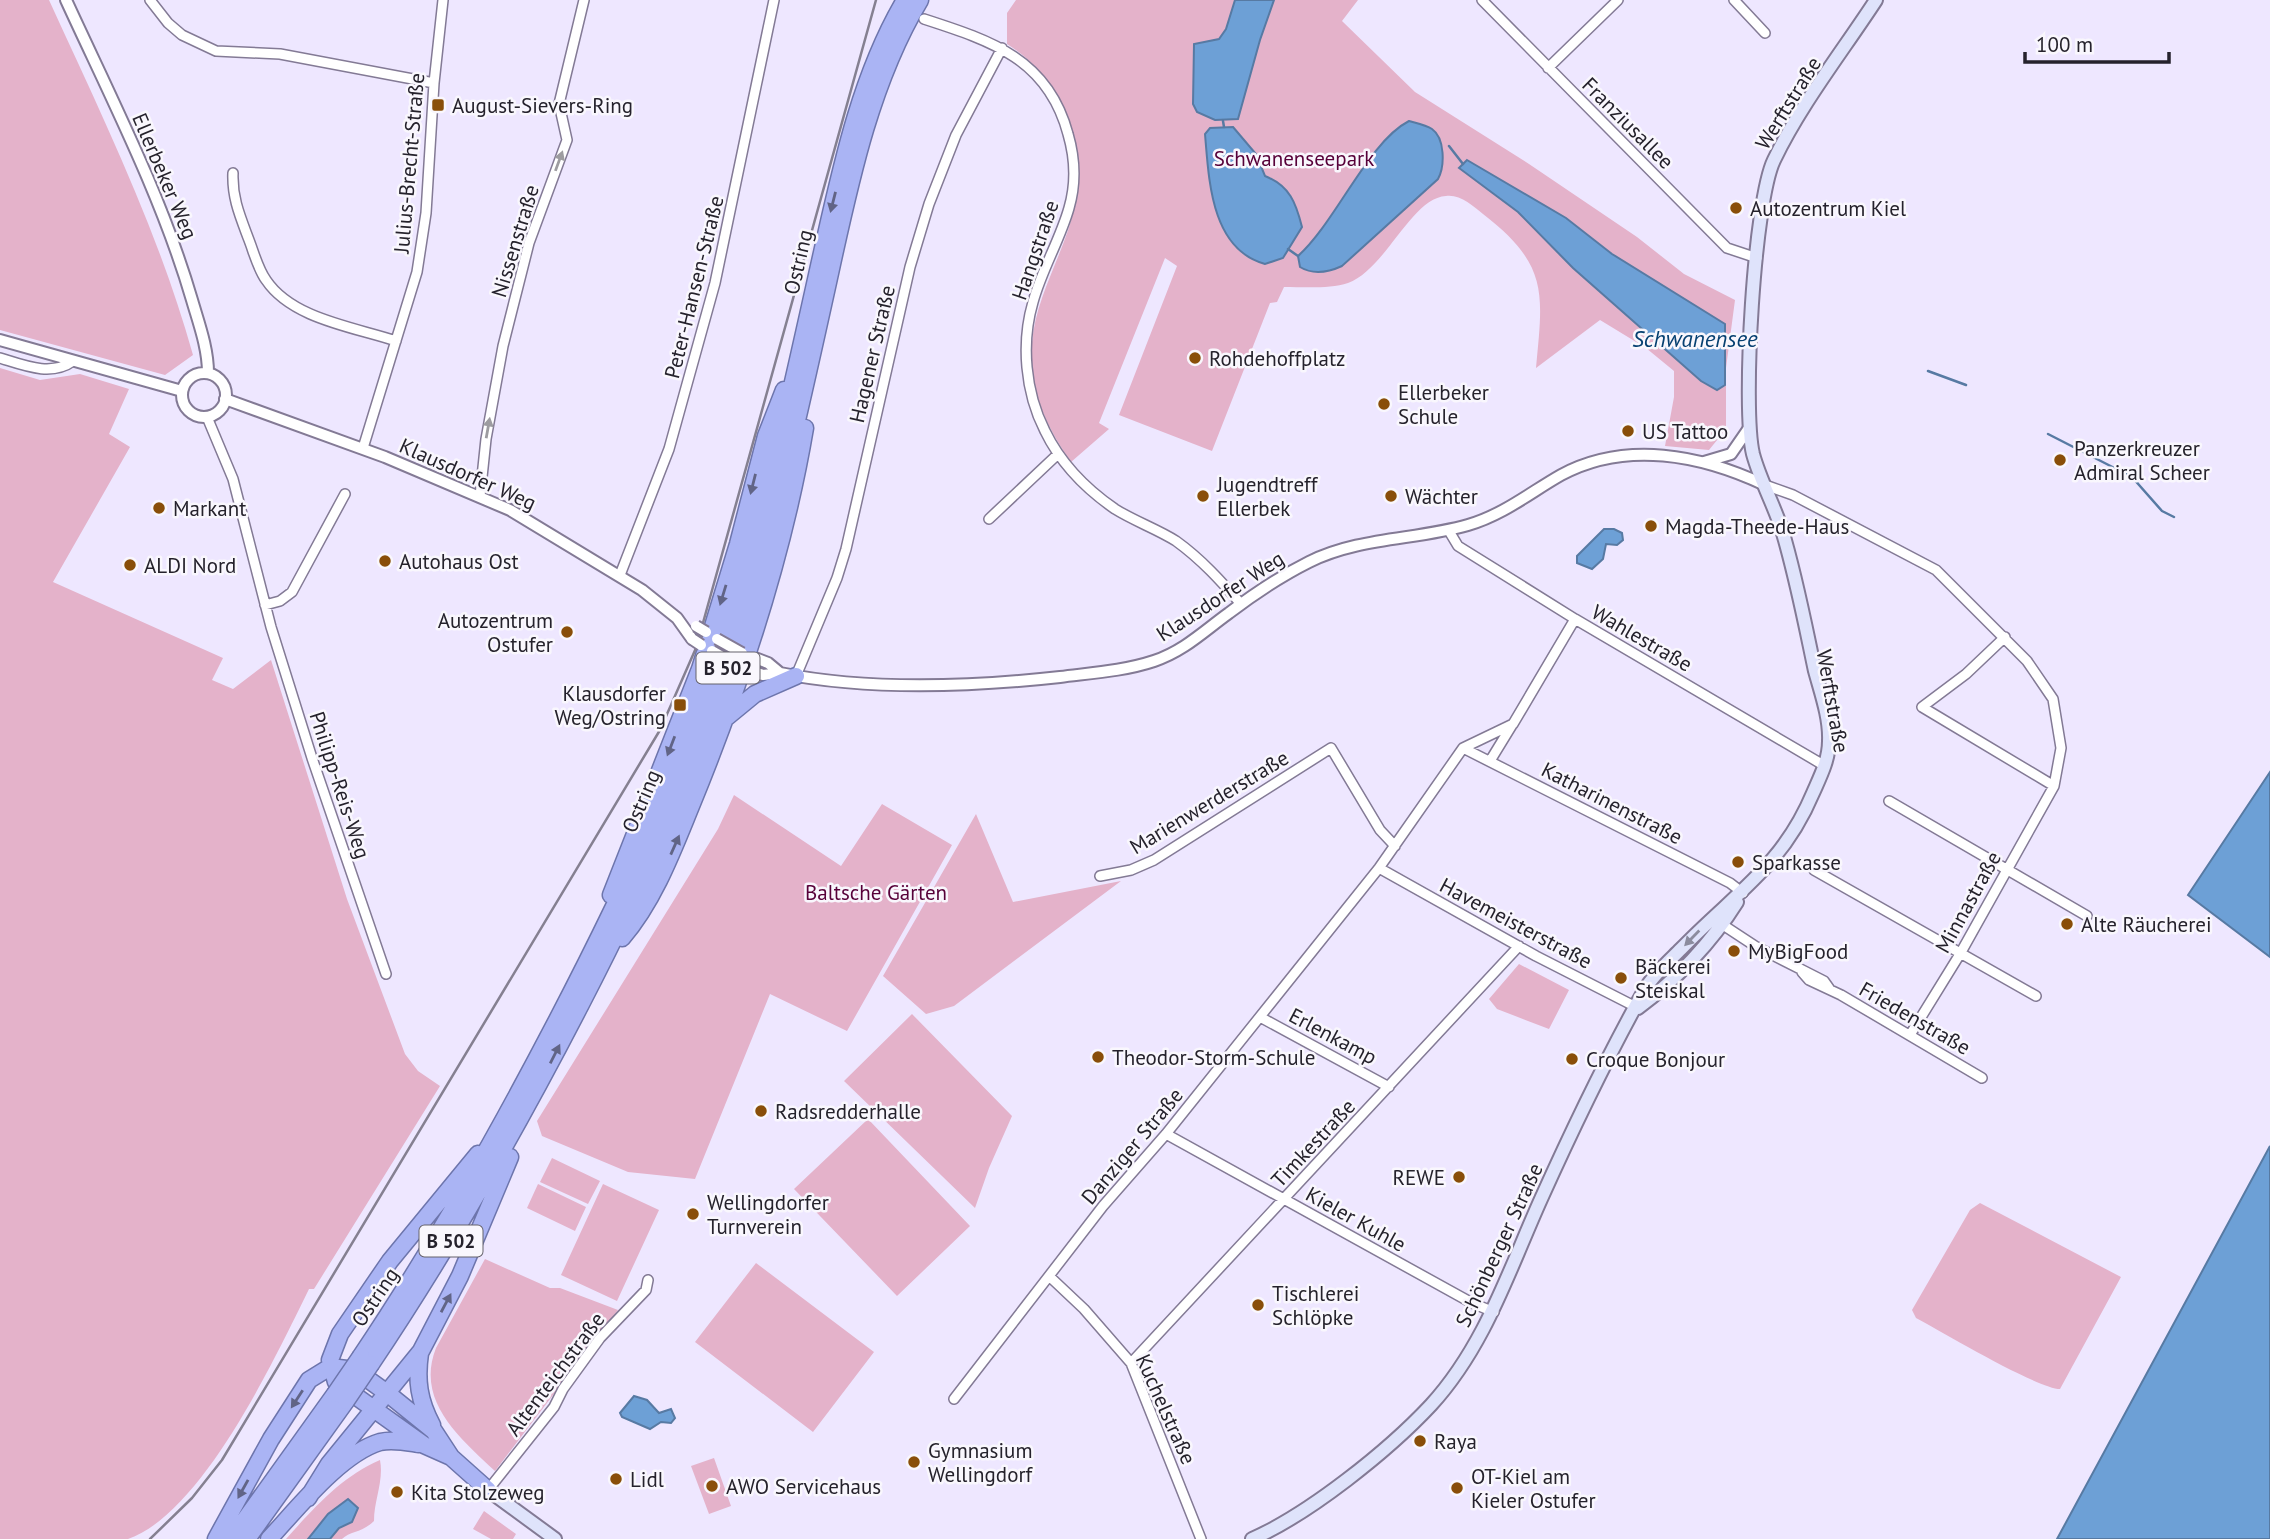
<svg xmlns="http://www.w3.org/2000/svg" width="2270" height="1539" font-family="'PT Sans',sans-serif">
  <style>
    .green { fill: #e4b2ca }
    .water { fill: #6da0d6; stroke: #577aa3; stroke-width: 2 }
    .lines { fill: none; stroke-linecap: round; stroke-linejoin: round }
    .stream { stroke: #577aa3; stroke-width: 2.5 }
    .minor-casing { stroke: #837a95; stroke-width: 12 }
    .tertiary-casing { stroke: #837a95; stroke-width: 14 }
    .secondary-casing { stroke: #837a95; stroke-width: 16 }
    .trunk-casing { stroke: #6d75ac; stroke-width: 19 }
    .minor { stroke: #fff; stroke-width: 9 }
    .tertiary { stroke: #fff; stroke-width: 10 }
    .secondary { stroke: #dfe3fb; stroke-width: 12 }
    .trunk { stroke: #aab4f4; stroke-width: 16 }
    .rail { stroke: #858091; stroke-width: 2.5 }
    .tertiary-bridge-casing { stroke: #837a95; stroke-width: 14; stroke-linecap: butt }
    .trunk-bridge-casing { stroke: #6d75ac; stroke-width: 19; stroke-linecap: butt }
    .tertiary-bridge { stroke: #fff; stroke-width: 10 }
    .trunk-bridge { stroke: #aab4f4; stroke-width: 16 }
    .oneway { fill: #9d9ca0 }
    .oneway2 { fill: #616486 }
    .oneway3 { fill: #8b8c9e }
    .poi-dot { fill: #894e09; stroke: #f9f7fd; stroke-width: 2.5 }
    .labels { text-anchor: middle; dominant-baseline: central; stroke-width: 5; stroke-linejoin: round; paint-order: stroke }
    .shield { fill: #f9f7fd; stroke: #65626b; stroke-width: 2 }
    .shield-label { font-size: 19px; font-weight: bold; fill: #25222c }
    .street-label { font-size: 21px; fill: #25222c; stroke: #f9f7fd }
    .poi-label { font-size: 21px; fill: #25222c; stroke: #f9f7fd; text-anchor: start }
    .park-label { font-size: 21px; fill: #570039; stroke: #f9f7fd }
    .water-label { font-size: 23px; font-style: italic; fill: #064071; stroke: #f9f7fd }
  </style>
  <rect width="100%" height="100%" fill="#eee7ff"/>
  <!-- green -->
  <path class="green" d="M0 0H49C103 118 158 230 193 355L165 375 0 330Z
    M1016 0H1358L1342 21 1415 92 1529 164 1637 237 1684 274 1735 300 1726 368V429L1709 450 1665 446 1674 397V371L1646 348 1600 320 1536 368C1543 293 1549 265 1483 214 1473 206 1460 194 1446 196 1411 198 1386 269 1348 283 1330 289 1304 287 1284 287L1277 302 1270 303 1212 451 1119 415 1177 266 1165 258 1099 423 1109 429 1071 462C1046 426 1028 388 1032 343 1036 294 1065 253 1075 205 1089 142 1061 78 1007 44V13Z
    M0 368 40 380 80 374 129 389 109 434 130 447 53 582 223 658 212 680 233 689 271 660 347 899 405 1054 418 1071 440 1086 314 1289H309C275 1358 203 1513 128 1539 119 1539 105 1539 96 1539 64 1539 32 1539 0 1539Z
    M734 795 841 866 882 804 952 845 847 1031 770 994 695 1179 628 1172 542 1136 537 1121 718 829Z
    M976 814 1013 902 1121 881 954 1006 926 1014 883 976Z
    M1519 964 1569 990 1549 1029 1497 1009 1489 999Z
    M912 1014 1012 1116 989 1168 975 1208 844 1081Z
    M868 1119 970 1226 897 1296 794 1189Z
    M552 1158 600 1181 588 1204 540 1182Z
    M538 1184 586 1207 575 1231 527 1208Z
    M603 1184 659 1210 617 1301 561 1275Z
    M1980 1203 2121 1277 2060 1389C2038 1389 1942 1332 1916 1318L1912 1310 1970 1210Z
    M485 1259 550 1288H560L618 1310 495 1471C460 1438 415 1401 436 1348Z
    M756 1263 874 1352 813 1432 695 1342Z
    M714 1458 731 1506 709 1514 691 1466Z
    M380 1460C384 1481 374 1500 374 1521 362 1533 350 1531 342 1539H286C313 1509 342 1476 380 1460Z
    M484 1511 516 1534 513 1539H491L473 1529Z"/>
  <!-- water -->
  <path class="water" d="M1235 0H1274L1260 40 1238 119 1215 120 1197 112 1193 104 1194 44 1219 39 1226 29Z
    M1409 121C1416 123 1426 125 1432 129 1445 138 1445 166 1438 179L1342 266C1329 272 1313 275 1300 267L1298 256C1336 222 1368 142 1409 121Z
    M1233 127 1256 154 1265 176C1290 186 1296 203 1302 227L1283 258 1265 264C1211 249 1209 181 1205 134L1210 128Z
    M1467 160 1566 218 1612 254 1725 324V385L1717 390 1701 381 1573 268 1518 212 1459 168Z
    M1604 529H1614L1622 533 1623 540 1617 545 1606 544 1603 559 1592 569 1577 563V556Z
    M2270 772V957L2188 895Z
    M2270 1146V1539H2057Z
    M634 1396 647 1400 659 1413 671 1409 675 1418 671 1423 661 1422 650 1429 622 1417 620 1413Z
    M348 1499 358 1508 352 1522 339 1528 330 1539H308L328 1514Z"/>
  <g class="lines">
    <!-- stream -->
    <path class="stream" d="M1223 121 1224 127
      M1449 146 1463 164
      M1288 249 1298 256
      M1928 371 1966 385
      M2048 434 2132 477 2162 511 2174 517"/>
    <defs>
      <path id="minor" d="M150 0 168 23 182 35 216 51 280 54 434 83
        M1482 0 1727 248 1757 258
        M1734 0 1765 33
        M924 19C992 41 1048 59 1068 134 1075 158 1076 184 1069 208 1060 240 1042 269 1033 302 1021 343 1025 392 1045 431 1060 462 1086 489 1115 509 1134 521 1157 529 1176 541 1201 559 1221 581 1241 604
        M1548 68 1618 0
        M233 173C232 198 240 216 249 240 254 253 258 269 266 280 292 319 354 327 396 341
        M0 358C23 365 51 377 73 361
        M207 417 233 479 271 627 312 758 386 974
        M363 448 417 272 426 213 434 83 443 0
        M1765 485 1793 495 1936 570 2027 661 2053 699 2061 748 2054 786 1960 954 1910 1035
        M480 496 486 439 503 346 529 243 567 140 559 104 584 0
        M989 519 1058 454
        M1449 531 1458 546 1575 619 1825 766
        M620 575 669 449 715 283 774 0
        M265 605 280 601 292 592 345 494
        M2005 637 1966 674 1922 707 2054 786
        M796 676 837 578 846 549 910 267 929 204 956 135 1002 48
        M1463 748 1730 883 1743 893
        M1463 748 1513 724 1575 619
        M1490 761 1512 725
        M1889 801 2087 916
        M1379 868 1536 956 1638 1008
        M1814 870 2036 996
        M1100 876 1131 870 1154 860 1331 748 1380 830 1395 846
        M1723 925 1755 946 1824 981 1829 988
        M1802 972 1809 980 1841 995 1982 1078
        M1260 1017 1389 1087
        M1166 1134 1472 1303 1494 1312
        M1049 1276 1084 1309 1131 1363 1201 1539
        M1131 1363 1519 946
        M954 1399 1103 1206 1166 1134 1379 868 1463 748
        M488 1490 554 1407 563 1389 600 1338 646 1290 648 1280"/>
      <path id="tertiary" d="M66 0C111 98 162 197 192 300 199 324 208 348 208 373
        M0 340 182 391
        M182 395a22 22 0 1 1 44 0a22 22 0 1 1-44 0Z
        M225 399 385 457 510 510 642 590 677 618 692 639
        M1704 462 1731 454 1749 428
        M742 653 768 663 780 673
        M739 667 763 675 780 673C870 691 969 687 1060 677 1091 673 1124 671 1154 661 1184 651 1204 631 1229 613 1254 594 1281 576 1309 562 1359 537 1416 540 1468 525 1503 515 1531 492 1561 475 1626 440 1701 455 1765 485"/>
      <path id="secondary" d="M1638 1008C1676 980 1712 942 1737 902
        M488 1490 555 1539
        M1252 1539C1309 1514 1388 1451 1431 1405 1485 1346 1509 1270 1541 1199 1573 1128 1607 1057 1645 989 1654 974 1669 961 1681 949 1734 894 1782 867 1813 793 1820 777 1829 760 1829 741 1830 718 1821 693 1815 671 1805 624 1796 576 1782 530 1774 505 1760 480 1753 454 1742 408 1754 201 1774 160 1801 104 1842 52 1876 0"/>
      <path id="trunk" d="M727 717 755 694 796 676
        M611 895 700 669 738 544 766 436 784 390
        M622 938C654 901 673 850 691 806 741 684 783 558 805 428
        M420 1353C416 1380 419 1401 432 1425
        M361 1356C433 1249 495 1139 555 1024 630 880 699 733 744 576 773 474 796 370 819 266 839 178 858 79 905 0
        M371 1364C449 1248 517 1128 581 1004 647 876 707 745 748 607 779 505 802 400 825 296 847 197 867 88 920 0
        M451 1457 424 1445 336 1382 330 1360 340 1334 390 1261 478 1154
        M308 1498 329 1464 421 1351 460 1276 510 1157
        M216 1539 271 1439 309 1380 330 1367 355 1370 387 1393 434 1431 451 1457 488 1490
        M231 1539 335 1394
        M247 1539 346 1401
        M269 1539C297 1509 340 1454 380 1442 393 1439 406 1442 418 1444"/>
    </defs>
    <!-- minor casing -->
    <use href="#minor" class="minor-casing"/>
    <!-- tertiary casing -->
    <use href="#tertiary" class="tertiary-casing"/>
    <!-- secondary casing -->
    <use href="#secondary" class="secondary-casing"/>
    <!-- trunk casing -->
    <use href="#trunk" class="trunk-casing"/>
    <!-- minor -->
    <use href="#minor" class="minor"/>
    <!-- tertiary -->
    <use href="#tertiary" class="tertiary"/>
    <!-- secondary -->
    <use href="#secondary" class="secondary"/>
    <!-- trunk -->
    <use href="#trunk" class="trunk"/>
    <!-- rail -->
    <path class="rail" d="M150 1539 192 1498 222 1460 660 730 696 648 876 0"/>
    <defs>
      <path id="tertiary-bridge" d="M696 626 706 632
        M692 639 701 645
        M717 639 742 653
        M712 651 738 666"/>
      <path id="trunk-bridge" d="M335 1394 361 1356
        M346 1401 371 1364"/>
    </defs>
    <!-- tertiary-bridge casing -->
    <use href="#tertiary-bridge" class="tertiary-bridge-casing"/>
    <!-- trunk-bridge casing -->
    <use href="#trunk-bridge" class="trunk-bridge-casing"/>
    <!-- tertiary-bridge -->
    <use href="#tertiary-bridge" class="tertiary-bridge"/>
    <!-- trunk-bridge -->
    <use href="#trunk-bridge" class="trunk-bridge"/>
  </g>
  <!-- one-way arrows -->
  <defs><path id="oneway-solid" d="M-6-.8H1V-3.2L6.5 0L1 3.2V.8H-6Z" transform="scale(1.75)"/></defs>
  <g class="oneway">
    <use href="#oneway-solid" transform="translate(559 161) rotate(-70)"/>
    <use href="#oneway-solid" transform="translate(488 428) rotate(-80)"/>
  </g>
  <g class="oneway2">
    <use href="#oneway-solid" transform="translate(833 202) rotate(104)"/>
    <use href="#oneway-solid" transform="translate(753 484) rotate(104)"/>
    <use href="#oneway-solid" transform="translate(723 595) rotate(107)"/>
    <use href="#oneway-solid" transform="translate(671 746) rotate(111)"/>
    <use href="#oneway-solid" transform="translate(675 845) rotate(-66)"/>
    <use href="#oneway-solid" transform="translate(555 1054) rotate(-63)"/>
    <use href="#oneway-solid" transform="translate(446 1303) rotate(-62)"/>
    <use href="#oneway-solid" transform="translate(297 1399) rotate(123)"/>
    <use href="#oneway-solid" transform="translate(243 1489) rotate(119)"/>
  </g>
  <use class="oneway3" href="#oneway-solid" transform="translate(1692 938) rotate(134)"/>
  <!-- markers -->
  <g class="poi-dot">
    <rect x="431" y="98" width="14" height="14" rx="3.5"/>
    <circle cx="1736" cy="208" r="7"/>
    <circle cx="1195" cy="358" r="7"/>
    <circle cx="1384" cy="404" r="7"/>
    <circle cx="1628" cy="431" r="7"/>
    <circle cx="2060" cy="460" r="7"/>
    <circle cx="1203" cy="496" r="7"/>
    <circle cx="1391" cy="496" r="7"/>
    <circle cx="159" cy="508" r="7"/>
    <circle cx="1651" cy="526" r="7"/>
    <circle cx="385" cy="561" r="7"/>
    <circle cx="130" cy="565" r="7"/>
    <circle cx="567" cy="632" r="7"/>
    <rect x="673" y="698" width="14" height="14" rx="3.5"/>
    <circle cx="1738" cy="862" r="7"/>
    <circle cx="2067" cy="924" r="7"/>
    <circle cx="1734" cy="951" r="7"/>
    <circle cx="1621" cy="978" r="7"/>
    <circle cx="1098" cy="1057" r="7"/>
    <circle cx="1572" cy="1059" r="7"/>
    <circle cx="761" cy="1111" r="7"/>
    <circle cx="1459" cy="1177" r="7"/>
    <circle cx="693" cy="1214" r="7"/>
    <circle cx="1258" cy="1305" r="7"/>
    <circle cx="1420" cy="1441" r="7"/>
    <circle cx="914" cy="1462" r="7"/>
    <circle cx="616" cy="1479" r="7"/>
    <circle cx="712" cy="1486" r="7"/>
    <circle cx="1457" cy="1488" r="7"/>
    <circle cx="397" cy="1492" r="7"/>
  </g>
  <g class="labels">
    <!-- shield labels -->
    <g class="shield">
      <rect x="696.5" y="652.5" width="63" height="31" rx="5"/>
      <rect x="419.5" y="1225.5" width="63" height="31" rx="5"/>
    </g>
    <g class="shield-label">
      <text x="728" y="668">B 502</text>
      <text x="451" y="1241">B 502</text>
    </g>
    <!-- street labels -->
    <g class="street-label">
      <text transform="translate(1788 103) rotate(-58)">Werftstraße</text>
      <text transform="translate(1628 123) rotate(45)">Franziusallee</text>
      <text transform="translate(409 163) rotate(-85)">Julius-Brecht-Straße</text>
      <text transform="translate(165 176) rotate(67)">Ellerbeker Weg</text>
      <text transform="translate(515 241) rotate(-73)">Nissenstraße</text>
      <text transform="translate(1035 250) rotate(-71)">Hangstraße</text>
      <text transform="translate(798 262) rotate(-77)">Ostring</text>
      <text transform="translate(694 287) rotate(-76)">Peter-Hansen-Straße</text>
      <text transform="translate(872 354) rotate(-77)">Hagener Straße</text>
      <text transform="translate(468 474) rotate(24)">Klausdorfer Weg</text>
      <text transform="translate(1220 596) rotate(-33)">Klausdorfer Weg</text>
      <text transform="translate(1642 638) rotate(30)">Wahlestraße</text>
      <text transform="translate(1833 701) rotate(80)">Werftstraße</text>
      <text transform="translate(340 785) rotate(72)">Philipp-Reis-Weg</text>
      <text transform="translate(641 801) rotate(-67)">Ostring</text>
      <text transform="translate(1209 802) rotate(-31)">Marienwerderstraße</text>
      <text transform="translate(1612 803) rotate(27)">Katharinenstraße</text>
      <text transform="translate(1968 902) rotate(-61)">Minnastraße</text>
      <text transform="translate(1516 923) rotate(28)">Havemeisterstraße</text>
      <text transform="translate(1915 1018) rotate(30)">Friedenstraße</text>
      <text transform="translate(1333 1036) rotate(28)">Erlenkamp</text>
      <text transform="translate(1313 1143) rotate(-47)">Timkestraße</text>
      <text transform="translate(1132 1146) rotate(-50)">Danziger Straße</text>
      <text transform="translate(1356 1219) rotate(29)">Kieler Kuhle</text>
      <text transform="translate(1499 1245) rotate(-65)">Schönberger Straße</text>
      <text transform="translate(375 1297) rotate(-56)">Ostring</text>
      <text transform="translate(555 1374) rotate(-53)">Altenteichstraße</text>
      <text transform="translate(1166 1409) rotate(66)">Kuchelstraße</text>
    </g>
    <!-- poi labels -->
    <g class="poi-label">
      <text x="452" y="105">August-Sievers-Ring</text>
      <text x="1750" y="208">Autozentrum Kiel</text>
      <text x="1209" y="358">Rohdehoffplatz</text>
      <text x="1398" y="392">Ellerbeker<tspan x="1398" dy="24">Schule</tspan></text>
      <text x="1642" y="431">US Tattoo</text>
      <text x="2074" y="448">Panzerkreuzer<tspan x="2074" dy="24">Admiral Scheer</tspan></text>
      <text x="1217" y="484">Jugendtreff<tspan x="1217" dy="24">Ellerbek</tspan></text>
      <text x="1405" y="496">Wächter</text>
      <text x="173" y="508">Markant</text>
      <text x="1665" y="526">Magda-Theede-Haus</text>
      <text x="399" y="561">Autohaus Ost</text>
      <text x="144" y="565">ALDI Nord</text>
      <text x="553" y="620" text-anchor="end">Autozentrum<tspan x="553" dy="24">Ostufer</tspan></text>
      <text x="666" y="693" text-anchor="end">Klausdorfer<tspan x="666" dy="24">Weg/Ostring</tspan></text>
      <text x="1752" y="862">Sparkasse</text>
      <text x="2081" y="924">Alte Räucherei</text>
      <text x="1748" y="951">MyBigFood</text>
      <text x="1635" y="966">Bäckerei<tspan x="1635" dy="24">Steiskal</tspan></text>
      <text x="1112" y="1057">Theodor-Storm-Schule</text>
      <text x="1586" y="1059">Croque Bonjour</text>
      <text x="775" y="1111">Radsredderhalle</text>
      <text x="1445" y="1177" text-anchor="end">REWE</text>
      <text x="707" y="1202">Wellingdorfer<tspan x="707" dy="24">Turnverein</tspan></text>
      <text x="1272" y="1293">Tischlerei<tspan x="1272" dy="24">Schlöpke</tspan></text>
      <text x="1434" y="1441">Raya</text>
      <text x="928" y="1450">Gymnasium<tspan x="928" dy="24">Wellingdorf</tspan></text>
      <text x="1471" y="1476">OT-Kiel am<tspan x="1471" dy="24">Kieler Ostufer</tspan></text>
      <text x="630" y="1479">Lidl</text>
      <text x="726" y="1486">AWO Servicehaus</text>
      <text x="411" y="1492">Kita Stolzeweg</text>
    </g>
    <!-- park labels -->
    <g class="park-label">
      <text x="1294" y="158">Schwanenseepark</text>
      <text x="876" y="892">Baltsche Gärten</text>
    </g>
    <!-- water labels -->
    <g class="water-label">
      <text x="1695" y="338">Schwanensee</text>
    </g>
  </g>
  <!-- scale -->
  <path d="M2025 52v10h144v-10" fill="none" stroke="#25222c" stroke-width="3.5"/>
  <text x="2036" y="52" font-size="21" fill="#25222c" stroke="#f9f7fd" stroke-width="5" paint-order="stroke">100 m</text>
</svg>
